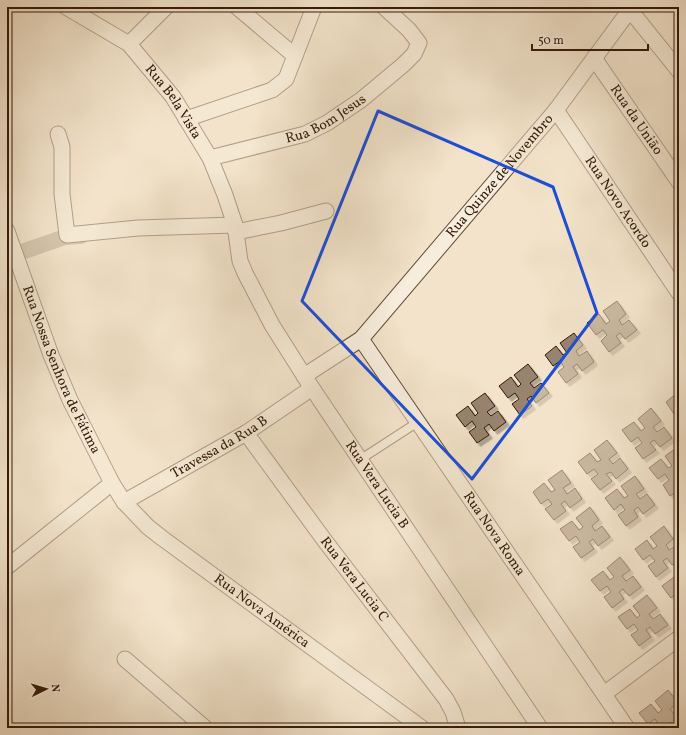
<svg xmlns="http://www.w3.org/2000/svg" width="686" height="735" font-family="Vollkorn,serif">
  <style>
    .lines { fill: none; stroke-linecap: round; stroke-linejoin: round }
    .canal { stroke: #b19f89; stroke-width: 16 }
    .building { fill: #97836e; stroke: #341a0a; filter: url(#shadow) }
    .service-casing { stroke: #644c3a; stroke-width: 10 }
    .minor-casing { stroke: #644c3a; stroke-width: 17 }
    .service { stroke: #f7eddd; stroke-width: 8 }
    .minor { stroke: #f7eddd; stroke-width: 15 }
    .marked { fill: none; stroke: #1d4ed8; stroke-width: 3; stroke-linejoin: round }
    .labels { text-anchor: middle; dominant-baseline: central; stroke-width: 3; stroke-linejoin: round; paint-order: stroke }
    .street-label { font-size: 14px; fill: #341a0a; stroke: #f7eddd }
  </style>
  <defs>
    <filter id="shadow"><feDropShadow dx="3.5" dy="3.5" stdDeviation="0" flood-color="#0004"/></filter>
  </defs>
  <rect width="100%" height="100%" fill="#f2e3ca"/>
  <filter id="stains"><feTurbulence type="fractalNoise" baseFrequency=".005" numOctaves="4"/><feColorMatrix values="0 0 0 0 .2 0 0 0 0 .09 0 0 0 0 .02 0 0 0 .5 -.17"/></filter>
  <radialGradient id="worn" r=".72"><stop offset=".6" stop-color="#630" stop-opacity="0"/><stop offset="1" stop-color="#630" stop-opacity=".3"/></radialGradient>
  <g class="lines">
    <!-- canal -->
    <path class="canal" d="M7 257 65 237 81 236"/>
  </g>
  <!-- building -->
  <path class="building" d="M617 301 626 314 619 320 622 325 629 320 637 330 625 339 620 333 616 336 621 343 609 352 601 341 607 335 603 330 596 335 587 323 599 314 606 324 610 321 603 311Z
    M574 333 583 345 576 351 579 356 587 351 594 362 582 371 577 364 573 367 578 374 566 383 558 372 564 367 560 361 553 366 545 355 556 346 563 355 567 353 560 343Z
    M528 364 538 377 530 383 534 388 541 383 549 393 536 403 531 396 527 399 532 406 520 415 512 404 519 399 515 393 508 398 499 386 511 377 518 387 521 384 514 375Z
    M485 393 495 406 487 412 491 416 498 411 506 422 494 431 489 424 484 428 489 435 477 443 469 432 476 427 472 421 465 427 456 415 468 406 475 416 478 413 471 403Z
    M677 393 679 410 674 414 666 402Z
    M651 408 661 421 653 427 657 432 664 427 672 438 660 447 654 440 650 443 656 450 643 459 635 448 642 443 638 437 631 442 622 430 634 422 641 431 645 428 638 419Z
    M607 440 617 453 609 459 613 464 620 458 628 469 616 479 611 472 606 474 612 481 600 490 591 479 598 474 594 469 587 474 578 462 590 453 597 462 601 460 594 450Z
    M679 446 678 480 679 490 670 496 663 485 669 480 665 474 658 479 649 468 661 459 668 468 672 466 665 456Z
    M562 470 571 483 563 488 567 494 575 488 582 499 570 508 565 501 561 504 566 511 554 520 545 509 552 504 548 499 541 504 533 492 544 483 551 492 555 490 548 480Z
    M635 476 644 489 636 494 640 499 647 494 655 505 643 514 638 507 634 510 638 517 626 526 618 515 625 510 621 504 614 510 605 498 617 489 624 498 628 496 621 486Z
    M590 507 599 520 592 526 595 531 602 526 610 537 598 546 593 539 589 542 594 549 581 558 573 547 580 542 576 536 569 541 560 529 572 521 579 530 583 527 576 518Z
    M664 526 673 539 666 545 669 550 677 545 679 548V560L672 565 667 558 663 561 668 568 656 577 648 566 655 561 650 555 643 560 635 549 647 540 653 549 657 546 650 537Z
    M620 557 630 570 622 576 626 581 633 576 641 587 629 596 623 589 619 592 624 599 612 608 604 597 611 592 607 586 600 591 591 580 603 571 610 580 614 577 607 568Z
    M674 577 679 584V594L678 592 671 598 662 586Z
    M647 595 657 608 649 614 653 619 660 614 668 625 655 634 650 627 646 630 651 637 639 646 631 635 638 630 634 624 627 629 618 617 630 609 637 618 640 615 633 606Z
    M679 600V609L675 603Z
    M668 690 678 703 670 709 674 714 679 710V727L676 728 671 722 667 725 669 728H655L659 725 655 719 648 724 639 713 651 704 658 713 662 710 655 701Z"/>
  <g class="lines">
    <defs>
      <path id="service" d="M361 459 418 422"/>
      <g id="minor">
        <path id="s1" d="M66 7 129 44 173 97 210 158 225 195 235 225 240 261 245 273 272 325 308 382 540 728"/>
        <path d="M237 7 295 56"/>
        <path d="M630 10 679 71"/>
        <path d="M129 44 166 7"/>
        <path id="s2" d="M594 58 679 182"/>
        <path id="s3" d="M556 110 679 293"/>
        <path d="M186 119 272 90 286 79 314 7"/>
        <path d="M58 134 62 147V194L67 235 138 228 235 225"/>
        <path id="s4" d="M210 158 305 134 327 123 361 100 403 65 414 54 419 43 409 30 384 7"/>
        <path id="s5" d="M7 231 51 355 70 400 112 483 124 502 148 527 162 538 422 728"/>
        <path d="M236 232 281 223 326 211"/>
        <path id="s6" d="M361 339 627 728"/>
        <path id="s7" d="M304 376 361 339 556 110 632 7"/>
        <path id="s8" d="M246 433 325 541 446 699 453 712 458 728"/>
        <path id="s9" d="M124 502 246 433 312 388"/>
        <path d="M7 567 112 483"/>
        <path d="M125 659 205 728"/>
        <path d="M604 694 679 638"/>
      </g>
    </defs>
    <!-- service casing -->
    <use href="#service" class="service-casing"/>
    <!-- minor casing -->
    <use href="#minor" class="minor-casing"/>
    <!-- service -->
    <use href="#service" class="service"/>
    <!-- minor -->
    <use href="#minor" class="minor"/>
  </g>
  <!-- marked area -->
  <path d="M0 0H686V735H0ZM378 111 553 187 597 313 472 479 302 301Z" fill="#f2e3ca" fill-opacity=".55" fill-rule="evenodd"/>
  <path class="marked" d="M378 111 553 187 597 313 472 479 302 301Z"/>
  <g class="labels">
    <!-- street labels -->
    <g class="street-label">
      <text stroke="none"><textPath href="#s1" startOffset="146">Rua Bela Vista</textPath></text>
      <text stroke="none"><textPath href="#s4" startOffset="123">Rua Bom Jesus</textPath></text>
      <text stroke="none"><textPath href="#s2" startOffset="75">Rua da União</textPath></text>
      <text stroke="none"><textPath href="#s7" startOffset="282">Rua Quinze de Novembro</textPath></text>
      <text stroke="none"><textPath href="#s3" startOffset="111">Rua Novo Acordo</textPath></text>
      <text stroke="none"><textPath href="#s5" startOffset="149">Rua Nossa Senhora de Fátima</textPath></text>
      <text stroke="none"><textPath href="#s9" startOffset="110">Travessa da Rua B</textPath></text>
      <text stroke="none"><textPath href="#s1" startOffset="584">Rua Vera Lucia B</textPath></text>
      <text stroke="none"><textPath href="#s6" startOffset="236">Rua Nova Roma</textPath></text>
      <text stroke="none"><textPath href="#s8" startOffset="182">Rua Vera Lucia C</textPath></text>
      <text stroke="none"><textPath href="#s5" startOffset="472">Rua Nova América</textPath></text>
    </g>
  </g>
  <!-- margin -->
  <rect width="686" height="735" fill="none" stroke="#f2e3ca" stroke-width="24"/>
  <rect x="8" y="8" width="670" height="719" fill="none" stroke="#341a0a" stroke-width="2"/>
  <rect x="12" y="12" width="662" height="711" fill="none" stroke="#341a0a"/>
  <!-- north arrow -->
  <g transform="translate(46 689) rotate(85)" stroke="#f7eddd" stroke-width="3" paint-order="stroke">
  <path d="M0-3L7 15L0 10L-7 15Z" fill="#341a0a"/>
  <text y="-6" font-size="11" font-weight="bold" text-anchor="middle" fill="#341a0a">N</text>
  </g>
  <!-- scale -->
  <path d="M532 44v6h116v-6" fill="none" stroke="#341a0a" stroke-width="2"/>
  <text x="538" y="44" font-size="12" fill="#341a0a" stroke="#f7eddd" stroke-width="3" paint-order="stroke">50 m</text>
  <rect width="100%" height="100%" filter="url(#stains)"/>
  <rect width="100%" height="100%" fill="url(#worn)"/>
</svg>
